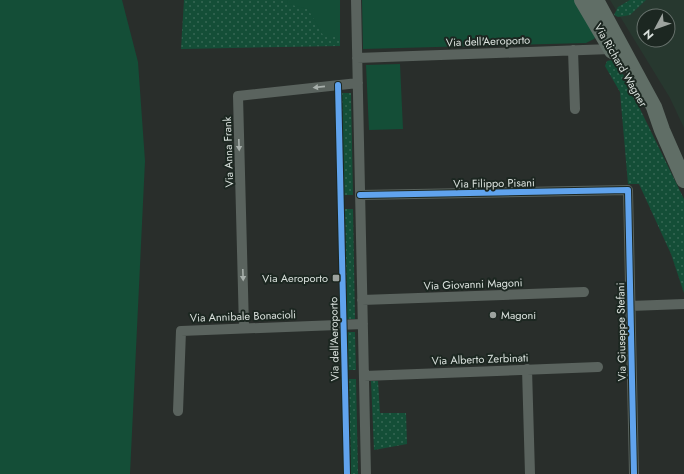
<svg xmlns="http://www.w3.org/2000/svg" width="684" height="474" font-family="Jost,sans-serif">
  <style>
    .built { fill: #27382f; fill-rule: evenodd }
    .grass { fill: url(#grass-dots) }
    .park { fill: #144e37 }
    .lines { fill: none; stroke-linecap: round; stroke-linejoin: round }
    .street { stroke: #5a635e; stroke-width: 10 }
    .primary { stroke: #606e66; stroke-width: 16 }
    .cycleway-casing { stroke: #1c2721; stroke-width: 8 }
    .cycleway { stroke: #60a3ed; stroke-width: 6 }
    .oneway { fill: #a7afab }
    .poi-dot { fill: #9da39f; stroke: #1c2721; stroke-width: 1.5 }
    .labels { text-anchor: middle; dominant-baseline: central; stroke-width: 4; stroke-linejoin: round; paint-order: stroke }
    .street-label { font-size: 11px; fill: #dbe2de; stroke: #1c2721 }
    .poi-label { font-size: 11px; fill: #dbe2de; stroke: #1c2721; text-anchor: end }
  </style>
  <defs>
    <pattern id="grass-dots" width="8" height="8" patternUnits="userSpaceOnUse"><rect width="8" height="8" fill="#144e37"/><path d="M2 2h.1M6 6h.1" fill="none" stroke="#366754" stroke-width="1.8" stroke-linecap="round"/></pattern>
  </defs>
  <rect width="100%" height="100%" fill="#292e2b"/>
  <!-- built -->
  <path class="built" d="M610 0H684V128L670 98ZM644 16H668V40H644Z"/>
  <!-- grass -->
  <path class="grass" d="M184 0H340V46L181 49Z
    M630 0H646L630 15 618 17 614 15 618 7Z
    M612 60 619 66 684 199V293L671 254 639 184H628L620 92 605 66 607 61Z
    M342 93H351L353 195H344Z
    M345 209H353L355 319H347Z
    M347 332H355L356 370H348Z
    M349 379H356L358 474H351Z
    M371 381H378L380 413H406L407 444 374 450Z"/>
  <!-- park -->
  <path class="park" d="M0 0H122L138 62 145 161 130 474H0Z
    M287 0H340V35H323L308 9 288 4Z
    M362 0H577L597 34 594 39 586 43 363 49Z
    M400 64 403 129 369 130 366 65Z"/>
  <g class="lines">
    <!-- street -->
    <path class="street" d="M356 0 366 474
      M573 50 575 109
      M357 58 611 49
      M360 195 628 190 634 474
      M362 300 584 292
      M630 306 684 304
      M244 328 238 96 358 83
      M527 369 530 474
      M364 376 598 367
      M178 411 181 331 363 324"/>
    <!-- primary -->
    <path class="primary" d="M582 0 612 51
      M596 0 654 107 662 130 684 180"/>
    <defs>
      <path id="cycleway" d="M338 85 347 474
        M360 195 628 190 634 474"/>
    </defs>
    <!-- cycleway casing -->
    <use href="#cycleway" class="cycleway-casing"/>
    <!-- cycleway -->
    <use href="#cycleway" class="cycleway"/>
  </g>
  <!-- one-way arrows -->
  <defs><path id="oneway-solid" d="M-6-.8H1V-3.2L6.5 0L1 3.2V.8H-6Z"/></defs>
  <g class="oneway">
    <use href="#oneway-solid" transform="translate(319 87) rotate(174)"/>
    <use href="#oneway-solid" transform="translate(239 145) rotate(88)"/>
    <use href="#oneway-solid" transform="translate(243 275) rotate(88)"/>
  </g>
  <!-- markers -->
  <g class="poi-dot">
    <rect x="332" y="274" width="8" height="8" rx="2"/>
    <circle cx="493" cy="315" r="4"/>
  </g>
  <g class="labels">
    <!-- street labels -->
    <g class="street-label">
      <text transform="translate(488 41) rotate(-2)">Via dell'Aeroporto</text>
      <text transform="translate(621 65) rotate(60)">Via Richard Wagner</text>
      <text transform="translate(228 152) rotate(-92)">Via Anna Frank</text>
      <text transform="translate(494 183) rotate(-1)">Via Filippo Pisani</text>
      <text transform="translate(473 284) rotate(-2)">Via Giovanni Magoni</text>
      <text transform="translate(243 316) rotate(-2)">Via Annibale Bonacioli</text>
      <text transform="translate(621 332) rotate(-91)">Via Giuseppe Stefani</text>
      <text transform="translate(334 339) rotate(-91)">Via dell'Aeroporto</text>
      <text transform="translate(480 359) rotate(-2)">Via Alberto Zerbinati</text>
    </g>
    <!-- poi labels -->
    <g class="poi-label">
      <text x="328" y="278">Via Aeroporto</text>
      <text x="501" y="315" text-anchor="start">Magoni</text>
    </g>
  </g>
  <!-- north arrow -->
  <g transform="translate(656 28) rotate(229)"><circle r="19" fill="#1c2721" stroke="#68726d"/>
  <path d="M0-3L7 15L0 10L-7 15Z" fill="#9da39f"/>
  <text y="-6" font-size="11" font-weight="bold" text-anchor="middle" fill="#dbe2de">N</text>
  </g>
</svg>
